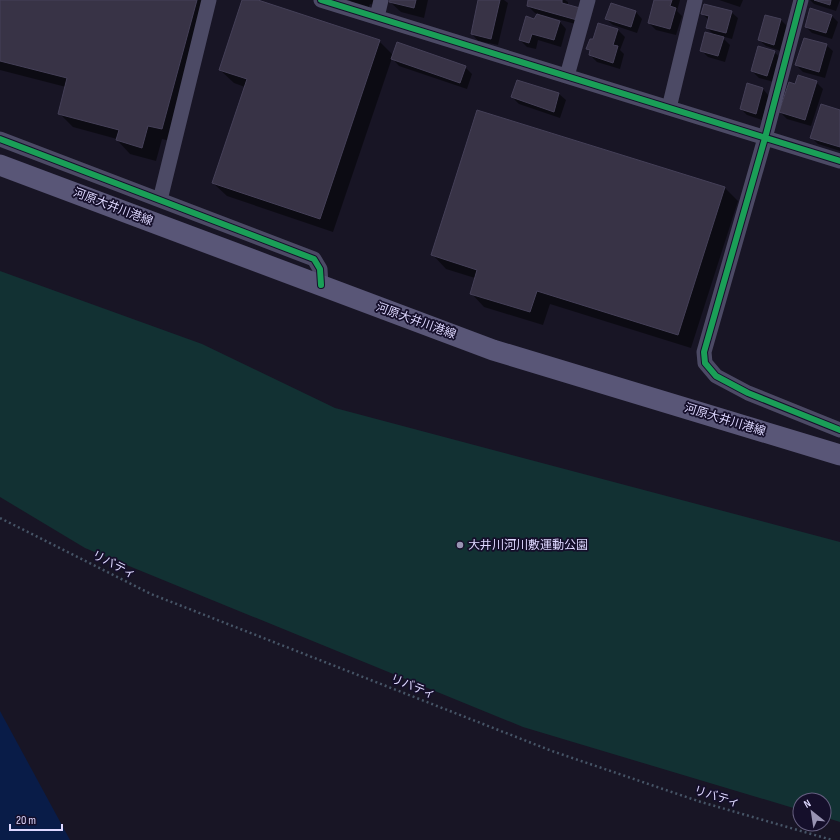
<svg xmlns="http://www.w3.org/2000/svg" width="840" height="840" font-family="'Sofia Sans Condensed','Noto Sans JP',sans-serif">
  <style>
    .green { fill: #123133 }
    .water { fill: #091c48 }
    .shadow { fill: #0007 }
    .building { fill: #383346; stroke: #454058 }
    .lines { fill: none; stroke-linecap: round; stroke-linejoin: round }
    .path { stroke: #465466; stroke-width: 2.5; stroke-dasharray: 2 3; stroke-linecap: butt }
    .minor { stroke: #4c4a65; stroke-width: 15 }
    .secondary { stroke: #595677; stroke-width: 21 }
    .cycleway-casing { stroke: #150f2b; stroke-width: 8 }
    .cycleway { stroke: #1a9f57; stroke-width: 6 }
    .poi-dot { fill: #9994b3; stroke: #150f2b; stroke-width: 1.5 }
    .labels { text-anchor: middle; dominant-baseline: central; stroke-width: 3.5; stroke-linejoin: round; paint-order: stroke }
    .street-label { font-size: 12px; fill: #ded8ff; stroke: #150f2b }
    .poi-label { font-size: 12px; fill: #ded8ff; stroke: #150f2b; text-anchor: start }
  </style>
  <rect width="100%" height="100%" fill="#181525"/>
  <!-- green -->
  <path class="green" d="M0 271 202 344 335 408 840 542V822L824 817V800H800V810L523 727 85 548 0 497Z"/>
  <!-- water -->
  <path class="water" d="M0 711 70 840H0Z"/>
  <!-- shadow -->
  <path class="shadow" d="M0 0H214L176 142 162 139 156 161 130 154 117 140V139L73 127 59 113 66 87 0 70Z
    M244 0H255L379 41 393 55 465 67 472 74 467 89 399 66 392 58 333 232 227 196 213 183 245 87 234 83 220 70Z
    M349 0H383L382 7 370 4 368 9 355 5Z
    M391 0H428L424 18 401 12 390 2Z
    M479 0H504L508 3 498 45 478 41 472 34Z
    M529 0H565L568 2V6L583 26 542 15 541 17 560 22 566 29 561 47 538 40 536 49 527 47 520 40 539 14 535 13 528 6Z
    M655 0H680L677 11 682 16 676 35 656 30 649 23Z
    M719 0H743L740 7Z
    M810 0H840L836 11 814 4Z
    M636 12 642 19 637 33 613 25 606 19Z
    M731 12 738 18 732 39 721 36 730 45 725 62 708 57 701 50 715 36 707 28 709 20 702 14Z
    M831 15 838 22 832 39 812 33 806 27Z
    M766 16 781 20 788 27 781 51 766 46 759 40Z
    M598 24 618 30 625 37 620 50 624 54 620 69 597 62 590 55 591 52 587 49 594 40Z
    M826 45 833 51 825 78 803 72 796 65Z
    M774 52 781 58 774 82 759 78 752 71Z
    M816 82 823 89 811 126 787 119 780 112 796 85Z
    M763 89 769 96 762 120 747 115 741 109Z
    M559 94 566 100 560 118 519 104 512 97Z
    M840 111V151L818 144 811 137Z
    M724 187 738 201 691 348 550 304 543 325 484 307 471 293 475 278 446 269 433 255Z"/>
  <!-- building -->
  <path class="building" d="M0 0H197L162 129 148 126 142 148 116 140 119 130 58 114 67 78 0 61Z
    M242 0H258L380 40 320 219 212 183 247 79 219 70Z
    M390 0H416L414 8 389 2Z
    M478 0H500L491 39 471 34Z
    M528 0H562V3L580 8 577 20 527 6Z
    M654 0H672L670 6 676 8 670 29 648 23Z
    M814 0H831L830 5Z
    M611 3 636 11 631 27 605 19Z
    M704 4 732 11 726 33 706 28 709 16 701 14Z
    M810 8 832 15 826 33 805 27Z
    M537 14 560 21 554 40 532 34 529 43 519 40 526 16 534 19Z
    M765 15 781 19 774 45 758 40Z
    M598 23 618 29 613 45 618 46 613 63 589 55 590 50 586 49 590 39H593Z
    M705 32 724 37 718 56 700 51Z
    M804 38 827 44 819 72 795 65Z
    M397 42 466 66 460 83 391 59Z
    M758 46 775 51 767 76 751 71Z
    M798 75 817 81 805 120 779 112 789 82 795 84Z
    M517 80 559 93 554 112 511 97Z
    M747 83 763 88 756 114 740 109Z
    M821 104 840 110V147L810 138Z
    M477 110 725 187 678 335 537 291 530 312 470 294 477 270 431 255Z"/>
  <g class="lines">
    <!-- path -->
    <path class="path" d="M0 518 151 594 552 751 701 802 832 840"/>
    <!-- minor -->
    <path class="minor" d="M321 0 840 161
      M801 0 765 138 704 352 705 363 716 376 748 393 840 430
      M377 17 381 0
      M567 76 588 0
      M669 108 695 0
      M0 139 314 259 320 269 321 285
      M160 200 209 0"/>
    <!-- secondary -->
    <path class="secondary" d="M0 165 493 350 840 455"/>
    <defs>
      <path id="cycleway" d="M321 0 840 161
        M801 0 765 138 704 352 705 363 716 376 748 393 840 430
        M0 139 314 259 320 269 321 285"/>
    </defs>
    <!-- cycleway casing -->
    <use href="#cycleway" class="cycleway-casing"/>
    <!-- cycleway -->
    <use href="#cycleway" class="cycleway"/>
  </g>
  <!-- markers -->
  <circle class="poi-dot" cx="460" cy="545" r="4"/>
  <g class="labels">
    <!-- street labels -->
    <g class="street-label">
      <text transform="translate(113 207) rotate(21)">河原大井川港線</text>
      <text transform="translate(416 321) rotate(20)">河原大井川港線</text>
      <text transform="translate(725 420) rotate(17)">河原大井川港線</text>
      <text transform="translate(114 565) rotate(27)">リバティ</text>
      <text transform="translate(413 687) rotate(21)">リバティ</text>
      <text transform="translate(717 797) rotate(17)">リバティ</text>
    </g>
    <!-- poi labels -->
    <g class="poi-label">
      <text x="468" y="545">大井川河川敷運動公園</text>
    </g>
  </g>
  <!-- north arrow -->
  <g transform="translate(812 812) rotate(330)"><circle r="19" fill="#150f2b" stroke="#655f80"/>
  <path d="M0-3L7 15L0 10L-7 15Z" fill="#9994b3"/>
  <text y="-6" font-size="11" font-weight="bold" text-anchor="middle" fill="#ded8ff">N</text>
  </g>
  <!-- scale -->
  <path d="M10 824v6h52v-6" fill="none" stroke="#ded8ff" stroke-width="2"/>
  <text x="16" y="824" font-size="12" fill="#ded8ff" stroke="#150f2b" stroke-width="3" paint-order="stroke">20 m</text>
</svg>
